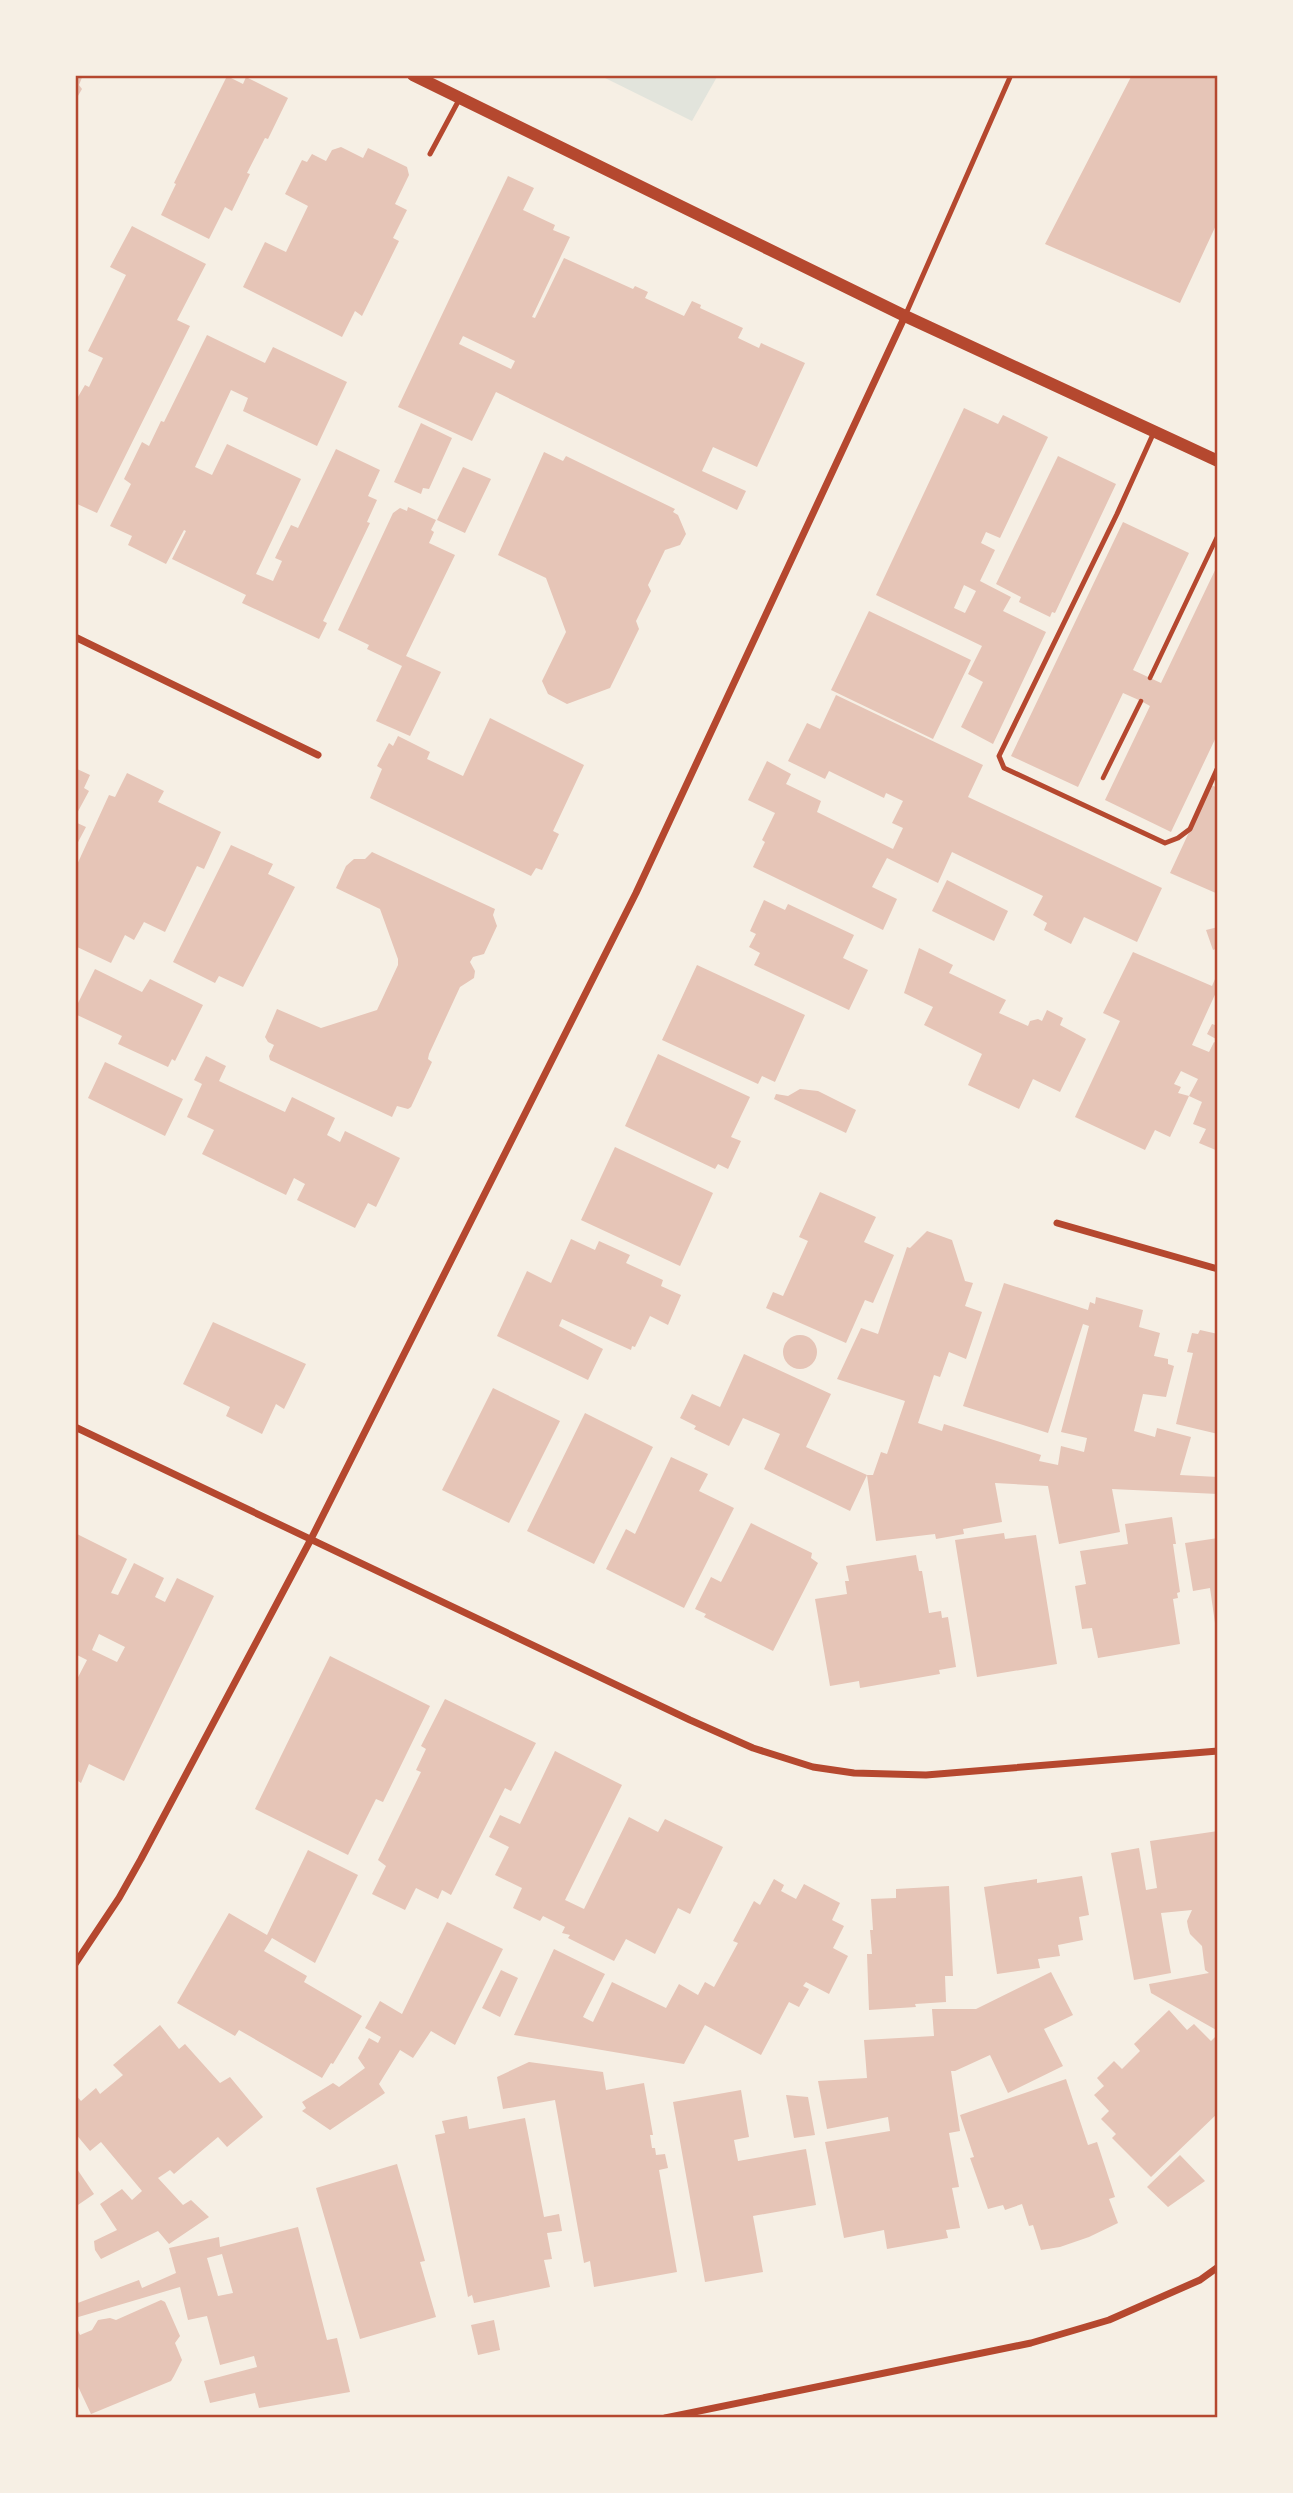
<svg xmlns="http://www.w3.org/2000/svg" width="1293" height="2493" font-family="Jost,sans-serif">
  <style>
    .green { fill: #e2e4dc }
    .building { fill: #e6c5b7; fill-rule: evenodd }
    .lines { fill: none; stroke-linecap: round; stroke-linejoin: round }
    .path { stroke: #b5482f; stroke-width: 4.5 }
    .service { stroke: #b5482f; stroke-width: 5 }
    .minor { stroke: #b5482f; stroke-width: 7 }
    .tertiary { stroke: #b5482f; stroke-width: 12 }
    .neatline { fill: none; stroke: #b5482f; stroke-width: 2.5 }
  </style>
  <rect width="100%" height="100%" fill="#f6efe4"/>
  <!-- green -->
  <path class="green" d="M599 75H718L692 121Z"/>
  <!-- building -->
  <path class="building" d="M75 75H83L79 85 82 89 75 101Z
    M1132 75H1218V221L1180 303 1045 244Z
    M227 76 243 84 246 77 288 98 268 139 265 138 247 173 250 174 232 211 225 207 209 239 161 215 176 184 174 183Z
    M341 147 363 158 368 148 407 167 409 175 395 204 407 210 393 238 399 241 362 316 355 311 342 337 243 287 265 242 286 252 308 206 285 194 302 160 307 162 312 154 326 161 332 150Z
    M508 176 534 188 523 210 555 225 553 230 570 237 532 317 535 318 564 258 633 289 635 286 648 292 645 298 684 316 692 301 701 305 700 308 743 328 738 338 759 348 761 343 805 363 757 467 713 447 702 471 746 491 737 510 496 392 472 441 398 407ZM463 336 515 361 511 369 459 344Z
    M132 226 206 264 177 320 190 326 97 513 75 503V402L85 385 89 387 103 358 88 351 126 275 110 267Z
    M207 335 265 363 273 347 347 382 317 446 243 411 248 398 231 390 195 467 212 475 227 444 301 479 256 574 273 581 282 561 275 558 291 525 298 528 336 449 380 470 368 496 377 500 367 522 370 523 323 621 327 623 319 639 242 603 246 595 172 559 186 531 184 530 166 564 128 545 132 536 110 526 131 484 124 479 142 442 149 446 161 421 164 422Z
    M964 408 998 424 1003 415 1048 437 1000 538 986 532 981 543 995 550 980 581 1011 597 1003 611 1046 632 993 744 961 727 983 682 968 674 982 646 876 595ZM964 585 976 591 965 613 954 608Z
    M421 423 452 438 429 489 423 488 421 494 394 482Z
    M544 452 563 461 566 456 675 509 673 512 678 515 686 534 680 545 665 550 648 585 651 591 636 621 639 629 610 688 567 704 548 694 542 681 566 632 546 578 498 555Z
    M1058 456 1116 484 1055 613 1052 612 1050 617 1019 602 1021 597 996 584Z
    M463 467 491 479 465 533 437 520Z
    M408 507 436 520 431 530 434 532 429 543 455 555 406 656 441 672 410 736 376 721 402 666 367 649 369 645 338 630 393 513 400 508 407 511Z
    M1123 522 1189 553 1133 670 1161 683 1218 564V733L1171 832 1105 800 1150 706 1141 701 1123 693 1078 787 1011 756Z
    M869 611 971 660 933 739 831 690Z
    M836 695 983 765 968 797 1162 888 1137 942 1084 917 1071 944 1044 930 1047 923 1033 915 1043 896 952 852 938 883 887 858 872 887 897 899 883 930 753 867 765 842 762 840 775 813 748 800 767 761 791 774 786 784 821 801 817 812 893 849 903 828 892 823 903 801 886 793 884 798 829 771 825 779 788 761 807 723 820 729Z
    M490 718 584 765 553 831 559 834 542 870 536 868 531 876 370 798 382 769 377 766 389 743 393 746 398 736 430 752 427 759 463 776Z
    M75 768 90 775 84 788 89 791 75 817Z
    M127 773 164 791 158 802 221 832 204 869 197 866 165 932 144 922 134 940 125 935 111 963 75 946V869L109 795 115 797Z
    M1211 785 1218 788V860L1216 864 1218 865V894L1170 873Z
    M75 822 86 827 75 848Z
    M231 845 273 864 268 874 295 887 243 987 219 976 215 983 173 962Z
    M372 852 495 909 493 915 497 926 484 954 473 957 470 962 475 971 474 978 460 987 429 1054 428 1059 432 1062 411 1107 408 1109 397 1106 392 1117 270 1060 269 1056 274 1045 268 1042 265 1037 277 1009 321 1028 377 1010 398 965V959L380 909 336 888 346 866 354 859H365Z
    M947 880 1008 911 994 941 932 911Z
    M764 900 785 910 788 904 854 935 843 958 868 970 849 1010 754 965 760 953 749 947 756 934 750 931Z
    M1218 927V948L1213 950 1206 930Z
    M919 948 953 965 949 973 1006 1000 999 1013 1028 1026 1030 1021 1038 1019 1042 1021 1047 1010 1063 1018 1060 1025 1086 1039 1060 1092 1033 1079 1019 1109 968 1085 982 1054 924 1025 933 1007 904 993Z
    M1133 952 1212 986 1218 972V988L1192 1045 1209 1052 1214 1042 1218 1044V1151L1199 1143 1206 1129 1193 1124 1202 1102 1189 1096 1198 1079 1181 1071 1174 1084 1181 1087 1178 1093 1189 1096 1170 1137 1155 1130 1145 1150 1075 1117 1120 1021 1103 1013Z
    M697 965 805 1015 775 1082 762 1076 758 1084 662 1040Z
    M95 969 142 992 150 979 203 1005 175 1061 172 1059 168 1067 118 1044 122 1036 75 1014V1009Z
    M1212 1024 1218 1026 1216 1039 1207 1034Z
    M658 1054 750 1097 731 1137 741 1141 728 1169 718 1164 715 1169 625 1126Z
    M206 1056 226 1066 219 1081 285 1112 292 1097 335 1118 327 1135 340 1142 345 1131 400 1158 376 1207 368 1203 355 1228 297 1200 305 1184 294 1178 286 1195 202 1154 214 1130 187 1117 202 1084 194 1080Z
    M105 1062 183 1099 165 1136 88 1098Z
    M800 1089 818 1091 856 1110 846 1133 774 1099 776 1094 788 1096Z
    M615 1147 713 1193 680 1266 581 1220Z
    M820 1192 876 1217 864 1242 894 1255 873 1303 865 1300 846 1343 766 1308 773 1292 783 1296 808 1241 799 1237Z
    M927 1231 952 1240 965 1281 973 1283 965 1306 982 1312 966 1359 949 1352 940 1377 934 1375 918 1423 942 1431 944 1424 1041 1455 1039 1461 1058 1465 1061 1446 1084 1452 1087 1438 1061 1432 1089 1326 1083 1324 1048 1433 963 1406 1004 1283 1088 1310 1090 1302 1095 1304 1096 1297 1143 1310 1139 1327 1160 1333 1154 1356 1168 1359V1364L1174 1366 1166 1397 1143 1394 1134 1431 1155 1437 1157 1428 1191 1437 1180 1475 1218 1477V1494L1112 1489 1120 1532 1059 1544 1048 1486 995 1483 1002 1522 963 1529 964 1534 936 1539 935 1534 876 1541 867 1475H873L881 1452 887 1454 905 1401 837 1379 861 1328 878 1334 907 1247 910 1248Z
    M571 1239 595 1250 599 1241 630 1255 626 1263 663 1280 661 1286 681 1295 668 1325 650 1316 635 1347 632 1346 631 1350 562 1319 559 1326 603 1349 588 1380 497 1336 527 1271 551 1283Z
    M213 1322 306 1364 284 1409 276 1404 262 1434 226 1416 230 1407 183 1384Z
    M1200 1330 1218 1334V1434L1176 1424 1193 1353 1187 1352 1192 1333 1198 1334Z
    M783 1352a17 17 0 1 1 34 0a17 17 0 1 1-34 0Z
    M744 1354 831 1394 806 1447 867 1475 850 1511 764 1469 780 1434 743 1418 729 1446 694 1429 696 1426 680 1418 692 1394 720 1407Z
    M493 1388 560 1421 509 1523 442 1490Z
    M585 1413 653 1447 594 1564 527 1531Z
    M671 1457 708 1474 699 1491 734 1508 684 1608 606 1569 626 1529 635 1534Z
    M1172 1517 1176 1544H1173L1180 1592 1177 1593 1178 1598 1173 1599 1180 1644 1098 1658 1092 1628 1082 1629 1075 1586 1086 1584 1080 1551 1128 1544 1125 1524Z
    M751 1523 812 1553 811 1558 818 1563 773 1651 704 1617 706 1614 695 1609 711 1577 721 1582Z
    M75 1533 127 1559 111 1593 118 1595 134 1563 164 1578 155 1597 165 1602 177 1578 214 1596 124 1781 89 1764 81 1783 78 1781 75 1787V1683L87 1660 75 1654ZM99 1634 125 1647 117 1662 92 1650Z
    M1004 1533 1005 1539 1036 1535 1057 1664 977 1677 955 1540Z
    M1218 1538V1630H1216L1210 1588 1193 1591 1185 1543Z
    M916 1555 919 1571H922L929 1613 941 1611 942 1618 948 1617 956 1667 939 1670 940 1674 860 1688 859 1681 830 1686 815 1599 847 1594 845 1581H849L846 1566Z
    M330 1656 430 1706 383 1802 376 1799 348 1855 255 1809Z
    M445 1699 536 1743 511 1791 505 1788 451 1895 442 1890 438 1899 416 1888 405 1910 372 1894 386 1866 378 1860 421 1772 416 1770 426 1749 421 1746Z
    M555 1751 622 1785 565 1900 584 1909 629 1817 658 1832 665 1819 723 1847 690 1914 678 1908 655 1954 626 1939 614 1961 568 1938 570 1935 562 1933 565 1927 543 1916 540 1921 513 1908 522 1888 495 1875 509 1847 489 1837 500 1815 520 1824Z
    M1218 1831V2031L1151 1993 1149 1984 1209 1973 1205 1970 1202 1946 1190 1934 1188 1927 1187 1921 1192 1910 1161 1913 1171 1973 1134 1980 1111 1853 1139 1848 1146 1890 1157 1888 1150 1841Z
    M308 1850 358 1875 315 1963 272 1938 264 1951 307 1976 304 1982 362 2016 333 2064 331 2063 322 2078 239 2030 235 2036 177 2003 229 1913 267 1935Z
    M1082 1876 1089 1915 1079 1917 1083 1940 1058 1945 1060 1956 1038 1959 1040 1968 997 1974 984 1887 1037 1879V1883Z
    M774 1879 784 1885 781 1891 796 1899 804 1884 840 1903 832 1920 844 1926 833 1948 848 1956 829 1994 806 1982 803 1986 809 1989 799 2007 789 2002 761 2055 705 2025 684 2064 514 2035 554 1949 605 1974 583 2017 593 2022 612 1982 666 2008 679 1984 698 1995 705 1982 714 1987 738 1943 733 1941 754 1901 760 1905Z
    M949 1886 953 1976H945L946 2002 915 2004 916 2007 869 2010 867 1954H872L870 1930H873L871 1899 896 1898V1889Z
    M447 1922 503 1949 455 2045 431 2031 413 2058 400 2050 379 2084 385 2093 330 2130 302 2111 306 2108 302 2102 333 2083 339 2087 365 2068 358 2058 369 2038 378 2043 381 2037 365 2028 380 2001 402 2014Z
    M501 1970 518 1978 500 2017 482 2008Z
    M1051 1972 1073 2015 1044 2029 1063 2066 1008 2093 990 2055 955 2071H951L960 2131 949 2133 959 2187 952 2188 960 2228 946 2230 948 2238 887 2249 884 2230 844 2238 825 2142 890 2131 888 2117 827 2129 818 2081 867 2078 864 2040 934 2036 932 2009H976Z
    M1169 2010 1187 2030 1194 2024 1211 2041 1218 2034V2113L1151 2177 1112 2138 1116 2134 1101 2119 1109 2111 1094 2095 1104 2086 1097 2078 1114 2061 1122 2069 1140 2051 1134 2044Z
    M160 2025 179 2049 185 2044 220 2083 230 2077 263 2117 227 2147 218 2137 174 2174 170 2170 158 2178 183 2205 191 2200 209 2217 169 2244 158 2231 101 2259 95 2250 94 2241 117 2230 100 2204 122 2189 132 2200 142 2191 101 2142 90 2151 75 2133V2094L81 2101 96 2088 100 2094 123 2075 113 2065Z
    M529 2062 603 2072 606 2090 644 2083 653 2135H650L652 2148H655L656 2155 665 2154 668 2168 659 2170 677 2272 594 2287 590 2261 584 2263 555 2100 503 2109 497 2077Z
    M1066 2079 1088 2145 1097 2142 1115 2197 1109 2199 1118 2223 1089 2237 1060 2247 1041 2250 1033 2225 1029 2226 1022 2204 1005 2210 1003 2205 988 2209 970 2158 974 2157 960 2115Z
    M741 2090 749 2137 734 2140 738 2161 806 2149 816 2205 753 2216 763 2272 705 2282 673 2102Z
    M786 2095 808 2097 815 2135 794 2138Z
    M467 2116 469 2129 525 2118 544 2217 559 2214 562 2231 547 2233 552 2259 544 2260 550 2287 474 2303 472 2295 468 2297 435 2135 445 2133 442 2121Z
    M1180 2155 1205 2181 1168 2207 1147 2187Z
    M397 2164 425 2261 420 2262 436 2317 360 2339 316 2188Z
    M75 2166 94 2194 75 2207Z
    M298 2227 327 2340 337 2338 350 2392 259 2408 255 2393 210 2403 204 2381 257 2367 254 2356 220 2365 207 2316 188 2320 180 2287 75 2318V2304L139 2280 142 2288 176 2273 169 2248 219 2237 220 2247ZM222 2254 233 2293 218 2296 207 2258Z
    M161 2300 165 2302 180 2336 175 2343 182 2360 174 2376 171 2381 91 2414 75 2380V2324L80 2335 92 2330 98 2320 110 2318 116 2320Z
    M494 2320 500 2350 478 2355 471 2325Z"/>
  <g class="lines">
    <!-- path -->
    <path class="path" d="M1150 678 1218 535
      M1103 778 1141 701"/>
    <!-- service -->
    <path class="service" d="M430 154 460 98
      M905 316 1011 75
      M1154 432 1117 514 999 756 1004 768 1165 843 1178 838 1190 829 1218 767"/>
    <!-- minor -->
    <path class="minor" d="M75 637 318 755
      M1057 1223 1218 1269
      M75 1427 690 1720 753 1748 813 1767 854 1773 926 1775 1218 1751
      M75 1964 119 1898 141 1859 310 1541 636 893 905 316
      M665 2418 1031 2343 1109 2320 1200 2280 1218 2267"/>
    <!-- tertiary -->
    <path class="tertiary" d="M413 75 905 316 1218 461"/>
  </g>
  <!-- border -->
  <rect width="1293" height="2493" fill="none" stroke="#f6efe4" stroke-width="154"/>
  <rect x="77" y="77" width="1139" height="2339" class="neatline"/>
</svg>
